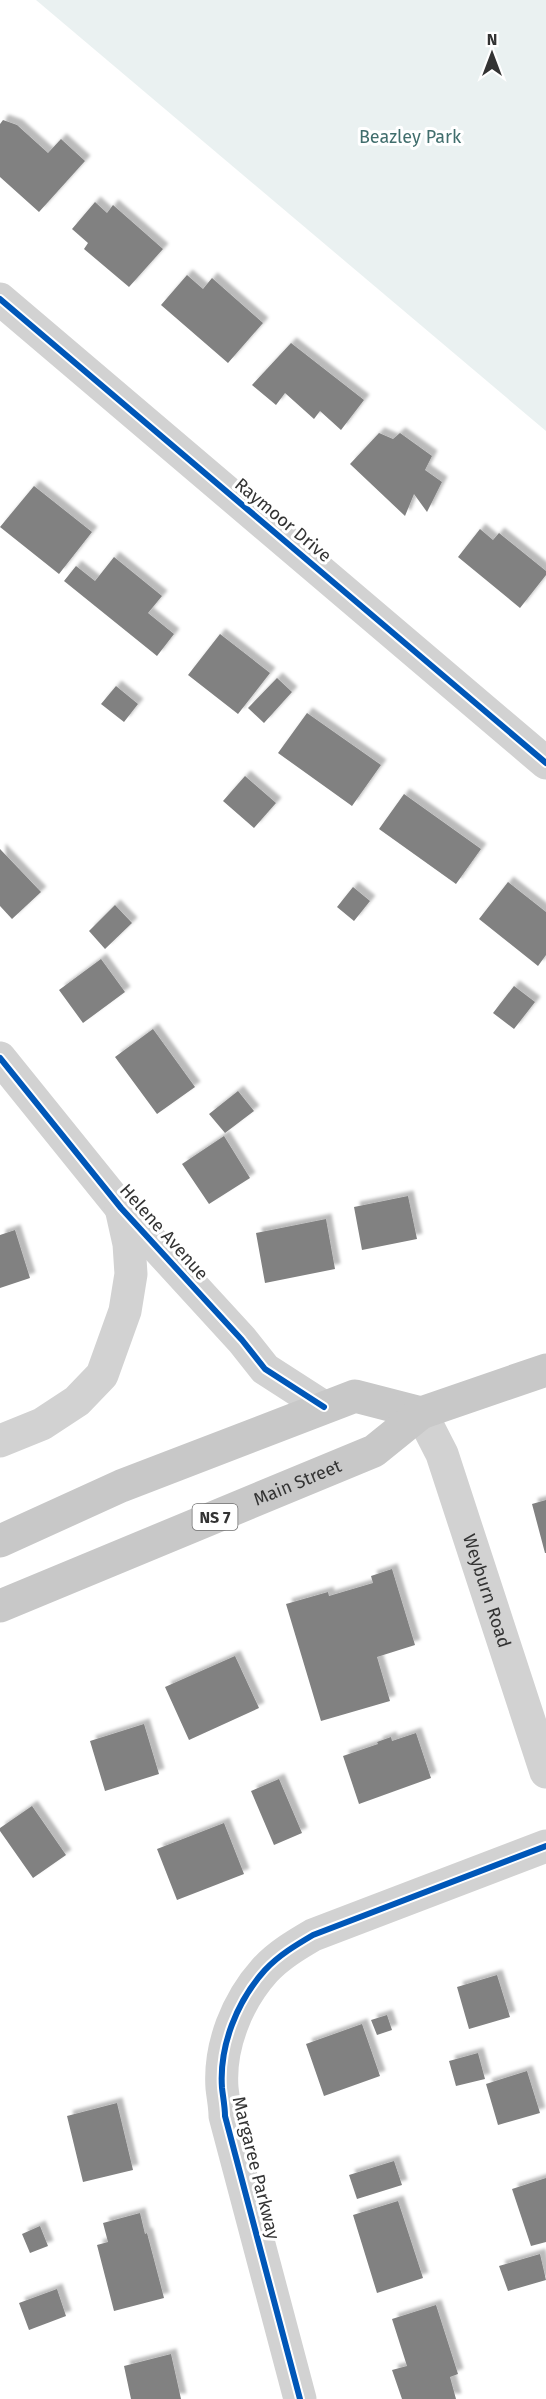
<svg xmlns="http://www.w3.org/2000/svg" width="546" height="2399" font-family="'Fira Sans',sans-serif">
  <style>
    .green { fill: #eaf1f1 }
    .building { fill: #818181; filter: url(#shadow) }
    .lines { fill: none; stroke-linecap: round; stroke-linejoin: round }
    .minor { stroke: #d2d2d2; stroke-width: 33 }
    .major { stroke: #c8c8c8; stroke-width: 33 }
    .cycleway-casing { stroke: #fff; stroke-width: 10 }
    .cycleway { stroke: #0057b8; stroke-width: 6 }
    .labels { text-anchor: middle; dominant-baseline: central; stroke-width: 6; stroke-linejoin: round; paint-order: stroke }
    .shield { fill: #fff; stroke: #707070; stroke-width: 1.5 }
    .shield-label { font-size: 16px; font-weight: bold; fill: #333 }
    .park-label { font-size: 18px; fill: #416e6d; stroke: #fff }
    .street-label { font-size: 18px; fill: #333; stroke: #fff }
  </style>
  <defs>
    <filter id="shadow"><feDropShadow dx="5.5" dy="-5.5" stdDeviation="1.5" flood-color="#0004"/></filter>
  </defs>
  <rect width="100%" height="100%" fill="#fff"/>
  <!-- green -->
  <path class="green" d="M36 0H546V431Z"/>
  <!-- building -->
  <path class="building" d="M3 120 17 125 48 153 61 139 85 161 39 212 0 177V124Z
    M95 202 107 213 113 205 163 249 129 287 84 249 88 243 72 229Z
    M187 275 203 289 212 278 263 323 228 363 161 305Z
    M291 343 364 400 341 430 320 411 314 419 285 393 276 405 252 385Z
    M379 433 393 439 400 433 432 456 425 470 442 482 427 512 414 494 405 516 350 464Z
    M34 486 92 532 59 574 0 527Z
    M480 529 493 540 499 533 546 571V575L520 608 458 557Z
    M114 557 162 596 148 613 174 634 157 656 64 581 76 566 95 581Z
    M220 634 270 673 238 714 188 675Z
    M277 678 292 692 264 723 248 708Z
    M116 686 138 704 124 722 101 704Z
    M307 713 381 765 352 806 278 753Z
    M245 776 276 803 254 828 223 801Z
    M404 794 481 849 456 884 379 829Z
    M0 849 41 892 12 919 0 906Z
    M508 882 546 912V955L538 966 479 919Z
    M353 887 370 901 354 921 337 907Z
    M115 905 132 923 105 949 89 931Z
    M101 959 125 992 83 1023 59 990Z
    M514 986 535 1002 514 1029 493 1013Z
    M153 1029 195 1087 157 1114 115 1057Z
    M238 1091 254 1111 225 1133 209 1114Z
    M224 1136 250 1178 209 1204 182 1164Z
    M408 1196 417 1239 362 1250 354 1207Z
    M326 1219 335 1269 265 1283 256 1233Z
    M15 1230 30 1278 0 1288V1235Z
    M546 1500V1553H545L532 1504Z
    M392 1569 415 1645 377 1657 390 1701 321 1721 286 1604 328 1592 329 1596 373 1583 371 1576Z
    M235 1656 259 1708 189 1740 165 1687Z
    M144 1724 159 1774 105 1791 90 1741Z
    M416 1733 431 1778 359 1804 343 1756 378 1744 377 1742 391 1737 392 1741Z
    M279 1779 302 1833 274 1845 251 1791Z
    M32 1806 66 1855 33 1878 0 1831V1828Z
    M224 1823 244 1874 177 1900 157 1849Z
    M497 1975 510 2017 469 2029 457 1987Z
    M387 2015 392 2030 377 2035 371 2020Z
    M362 2024 380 2076 324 2096 306 2044Z
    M478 2053 485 2079 456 2086 449 2061Z
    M527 2071 540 2113 498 2125 486 2084Z
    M117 2103 133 2170 83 2182 67 2116Z
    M394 2161 402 2185 357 2199 349 2175Z
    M546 2178V2242L531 2246 512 2189Z
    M398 2201 423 2278 377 2293 353 2215Z
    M140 2213 145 2234 147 2233 164 2298 114 2311 97 2245 108 2242 103 2223Z
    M40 2226 48 2246 30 2253 22 2234Z
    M540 2254 546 2280 508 2291 499 2266Z
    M57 2289 66 2316 29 2330 19 2303Z
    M436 2305 458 2374 450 2377 456 2399H402L392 2370 407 2366 392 2319Z
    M171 2354 181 2399H131L124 2366Z"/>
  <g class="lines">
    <!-- minor -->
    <g class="minor">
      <path d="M0 299 546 763"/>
      <path d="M0 1058 121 1208 242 1340 265 1369 324 1407"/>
      <path id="s1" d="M421 1413 442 1454 546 1772"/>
      <path d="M0 1441 42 1424 77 1401 102 1375 125 1311 131 1274 129 1244 121 1208"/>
      <path d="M300 2399 225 2116C225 2107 223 2097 222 2088 219 2046 237 2001 265 1970 279 1955 296 1945 313 1935L546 1846"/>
    </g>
    <!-- major -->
    <g class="major">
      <path d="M0 1541 121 1486 355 1396 421 1413"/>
      <path id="s2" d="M0 1606 374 1451 421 1413 546 1370"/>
    </g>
    <defs>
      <path id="cycleway" d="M0 299 546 763
        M0 1058 121 1208 242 1340 265 1369 324 1407
        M300 2399 225 2116C225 2107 223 2097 222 2088 219 2046 237 2001 265 1970 279 1955 296 1945 313 1935L546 1846"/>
    </defs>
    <!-- cycleway casing -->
    <use href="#cycleway" class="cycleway-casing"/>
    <!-- cycleway -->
    <use href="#cycleway" class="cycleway"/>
  </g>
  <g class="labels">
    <!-- shield labels -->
    <rect class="shield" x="192.5" y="1504" width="45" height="26" rx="4.5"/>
    <g class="shield-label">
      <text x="215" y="1517">NS 7</text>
    </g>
    <!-- park labels -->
    <g class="park-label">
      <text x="410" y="137">Beazley Park</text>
    </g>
    <!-- street labels -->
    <g class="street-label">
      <text transform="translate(283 520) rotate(40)">Raymoor Drive</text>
      <text transform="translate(164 1232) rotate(48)">Helene Avenue</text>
      <text stroke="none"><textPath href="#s2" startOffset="322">Main Street</textPath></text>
      <text stroke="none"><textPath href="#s1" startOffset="190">Weyburn Road</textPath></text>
      <text transform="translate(256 2168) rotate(76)">Margaree Parkway</text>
    </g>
  </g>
  <!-- north arrow -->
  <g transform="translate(492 54)" stroke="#ffffff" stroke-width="4.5" paint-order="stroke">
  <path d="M0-4.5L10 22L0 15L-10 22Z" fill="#333333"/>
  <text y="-9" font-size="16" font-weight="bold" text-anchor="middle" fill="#333333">N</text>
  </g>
</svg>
